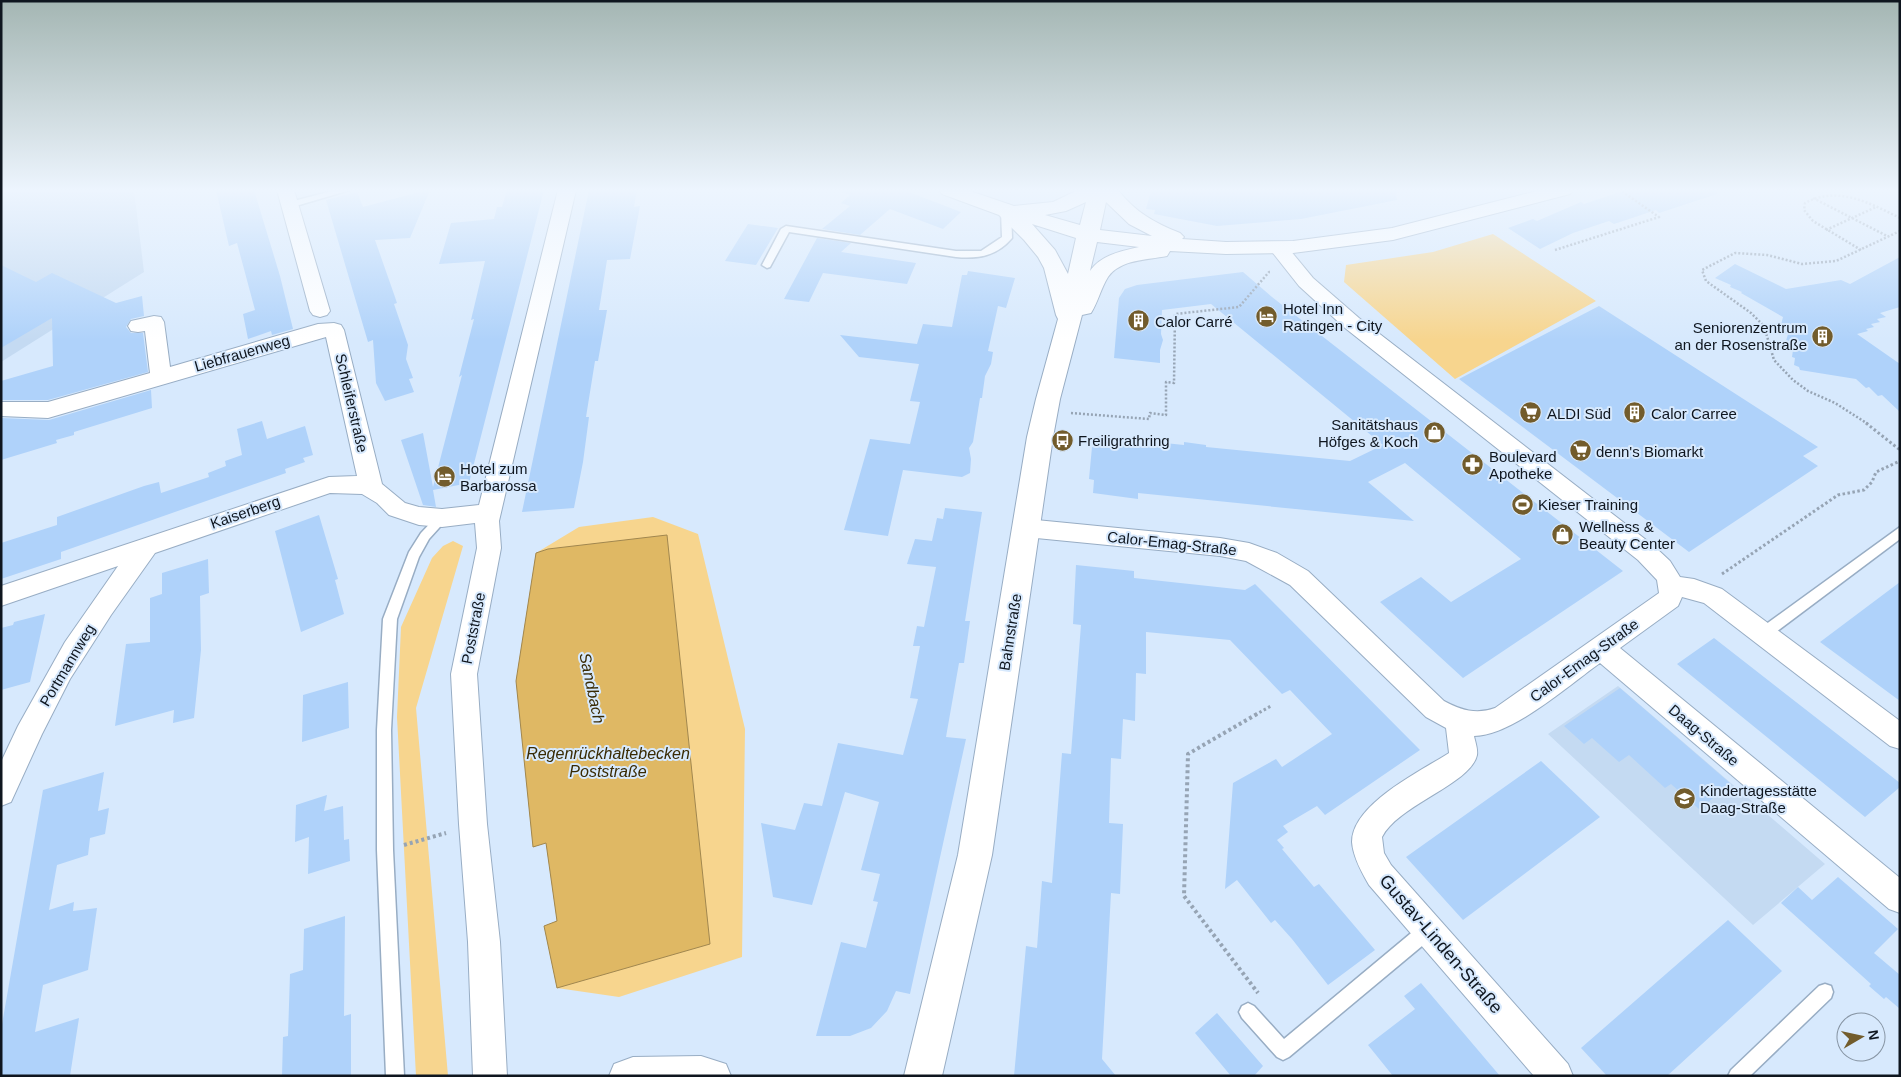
<svg xmlns="http://www.w3.org/2000/svg" width="1901" height="1077" font-family="Helvetica,sans-serif">
  <style>
    .built { fill: #c4daf2 }
    .green { fill: #f7d58e }
    .water { fill: #dfb864; stroke: #a1874f }
    .building { fill: #afd2fa }
    .lines { fill: none; stroke-linecap: round; stroke-linejoin: round }
    .lane-casing { stroke: #98adc4; stroke-width: 3 }
    .street-casing { stroke: #98adc4; stroke-width: 2 }
    .secondary-casing { stroke: #98adc4; stroke-width: 2 }
    .path-far2 { stroke: #96a4b4; stroke-width: 2.5; stroke-dasharray: 2 2; stroke-linecap: butt }
    .path-far1 { stroke: #96a4b4; stroke-width: 3; stroke-dasharray: 2.5 2.5; stroke-linecap: butt }
    .path { stroke: #96a4b4; stroke-width: 4; stroke-dasharray: 3 3; stroke-linecap: butt }
    .lane { fill: #fff; fill-rule: evenodd }
    .street { fill: #fff; fill-rule: evenodd }
    .secondary { fill: #fff; fill-rule: evenodd }
    .labels { text-anchor: middle; dominant-baseline: central; stroke-width: 4; stroke-linejoin: round; paint-order: stroke }
    .poi-label { font-size: 15px; fill: #0f161f; stroke: #d7e9fd; text-anchor: start }
    .street-label { font-size: 15px; fill: #0f161f; stroke: #d7e9fd }
    .water-label { font-size: 16px; font-style: italic; fill: #392a03; stroke: #d7e9fd }
    .near-street-label { font-size: 18px; fill: #0f161f; stroke: #d7e9fd }
  </style>
  <rect width="100%" height="100%" fill="#d7e9fd"/>
  <!-- built -->
  <path class="built" d="M1 190H134L144 272 1 362Z
    M1618 686 1825 864 1753 925 1548 734Z"/>
  <!-- green -->
  <path class="green" d="M1493 234 1596 301 1455 379 1344 282 1346 265 1433 252Z
    M653 517 698 534 745 729 742 957 619 997 557 988 544 926 557 921 546 843 533 847 516 681 536 553 579 527Z
    M453 541 463 546 416 708 448 1076H416L397 717 401 627 432 558 443 546Z"/>
  <!-- water -->
  <path class="water" d="M667 535 710 944 557 988 544 926 557 921 546 843 533 847 516 681 536 553 548 549Z"/>
  <!-- building -->
  <path class="building" d="M216 190H254L280 276 293 329 272 335 271 331 248 339 243 314 255 310 237 243 229 246Z
    M427 190H430L410 238 375 240 395 297 397 303 394 304 408 345 406 359 413 378 409 379 414 392 385 401 376 383 373 340 368 342 326 200 357 192 363 207Z
    M507 190H544L469 483 433 490 436 507 423 505 401 440 423 433 433 487 462 375 459 377 474 319 471 320 485 261 439 264 451 223 494 219 497 207H502Z
    M589 190H637L634 207 640 206 630 259 607 260 599 310H607L598 361H595L586 417H589L583 462 574 508 522 512Z
    M842 190H912L909 192 961 212 943 229 890 209 860 235 822 229 850 206 841 203 850 195 842 192Z
    M1151 190H1396L1397 200 1301 219 1217 226 1154 214 1155 210 1146 209Z
    M1626 190H1717V194L1659 213 1656 210 1614 224 1609 221 1573 233 1540 249 1508 228 1533 219 1537 221 1581 202 1584 204Z
    M748 224 778 228 756 265 725 261Z
    M817 238 851 243 841 252 916 263 907 284 823 273 809 302 784 299Z
    M1900 257V307L1880 313 1886 317 1877 319 1880 322 1871 324 1874 327 1866 329 1868 331 1857 334 1900 364V412L1882 395 1878 396 1869 387 1866 388 1856 379 1800 370 1799 367 1794 365 1795 358 1792 357 1793 350 1789 349 1790 342 1786 341 1788 334 1784 333 1785 326 1781 325 1783 317 1741 293 1742 292 1730 287 1731 285 1715 278 1735 264 1786 289 1841 280 1850 284Z
    M1 265 36 282 52 273 116 303 142 296 144 316 131 319 126 327 131 333H143L148 372 48 400H1V381L53 366 52 318 1 348Z
    M968 271 1015 278 1006 308 998 306 988 351 993 352 991 364 985 376 982 398H980L973 442 969 448 971 459 970 473 962 477 903 470 888 536 844 530 870 439 910 444 920 402 910 401 919 364 859 357 840 335 917 344 923 324 952 327 962 275H967Z
    M1243 272 1272 297 1623 571 1463 678 1380 602 1421 577 1451 602 1521 559 1405 463 1368 482 1414 521 1138 493V499L1093 493 1094 480 1089 479 1092 447 1096 448 1097 436 1184 445V442L1206 445V447L1350 461 1383 445 1211 304 1162 310 1161 334 1163 340 1160 350V363L1114 358 1119 298 1125 289 1137 285Z
    M1599 306 1818 447 1803 456 1818 466 1689 552 1459 379Z
    M151 390 152 408 74 432V435L56 440 57 443 1 460V418L49 420Z
    M262 421 267 439 305 426 313 455 303 458 305 462 285 469 286 473 61 552V559L1 579V543L57 525V517L144 486 159 482 161 493 209 477 208 473 226 466 225 461 242 455 237 429Z
    M945 508 982 512 965 621H970L964 663H959L946 737 966 739 910 994 896 991 887 1011 871 1028 850 1036H816L841 942 866 948 878 902 873 901 880 874 861 870 879 802 845 792 812 905 773 897 761 823 795 830 804 803 822 806 838 743 903 755 918 699 910 698 920 646H913L917 626 924 627 936 567 907 564 915 539 932 541 937 518 943 519Z
    M319 515 338 579 335 580 344 614 301 632 275 531Z
    M208 559 209 593 200 596 201 650 194 718 173 723 174 710 115 726 126 644 150 642V598L162 594V573Z
    M1076 565 1134 571V578L1245 590 1255 584 1420 750 1325 815 1317 806 1283 826 1288 832 1277 840 1284 848 1282 849 1314 887 1319 884 1375 950 1328 985 1292 939 1275 920 1271 923 1237 880 1225 889 1233 783 1276 759 1282 767 1332 734 1290 690 1282 694 1230 640 1146 632V674L1136 673 1135 721 1123 719 1121 759 1111 758 1109 823 1123 824 1120 894 1111 893 1102 1059 1116 1076H1014L1026 946 1037 948 1042 881 1052 883 1062 753 1071 754 1081 625 1073 624Z
    M1900 582V701L1820 642Z
    M45 614 30 682 1 690V628L13 625 14 622Z
    M1714 638 1900 783V787L1865 817 1677 664Z
    M348 682 349 728 302 742 303 695Z
    M1620 688 1731 784 1699 809 1671 784 1665 788 1629 755 1619 762 1592 738 1584 744 1564 726Z
    M1541 761 1600 817 1463 920 1406 857Z
    M104 772 98 811 109 808 105 834 90 838 88 855 57 865 49 910 74 902 73 911 97 908 88 970 43 985 35 1032 79 1018 70 1076H1V1030L43 790Z
    M327 795 324 811 343 806 344 840 349 839 350 861 308 874 309 837 295 842 296 805Z
    M1838 877 1898 929 1874 953 1900 975V1009L1886 997 1884 999 1869 986 1871 984 1781 903 1798 887 1812 900Z
    M345 916 344 1016 351 1014V1076H282L283 1037 288 1036 290 974 303 970 304 929Z
    M1728 920 1782 971 1667 1076H1607L1581 1048Z
    M1421 983 1483 1056 1500 1076H1393L1368 1045 1415 1009 1404 996Z
    M1217 1013 1263 1066 1254 1076H1231L1195 1033Z"/>
  <g class="lines">
    <defs>
      <path id="lane" d="M336 190H350L289 208 284 205 286 203Z
        M1006 207 1011 210 1012 238C997 256 978 259 956 257L789 232 770 267 767 268 762 265 781 229 786 226 956 251H981L1002 237 1001 210Z
        M442 513 446 515 448 518 429 539 419 557 397 619 391 730 393 850 404 1076H386L377 850V730L383 619 409 552 421 533 438 515Z
        M1900 527V539L1768 638 1763 640 1758 638 1756 634 1758 630Z
        M1428 922 1434 924 1436 930 1434 936 1289 1057 1283 1060 1277 1057 1242 1018 1239 1012 1242 1006 1248 1003 1254 1006 1284 1039 1422 924Z
        M1825 984 1831 986 1833 992 1831 998 1750 1076H1728L1731 1070 1819 986Z"/>
      <path id="street" d="M277 190H294L330 311 327 315 320 317 313 315 310 311Z
        M558 190H576L499 521 501 548 477 674 487 824 500 942 507 1076H473L468 942 459 824 451 674 477 548 475 523 442 527 419 525 389 515 377 503 362 494 330 493 155 553 111 615 70 679 42 734 11 802 1 806V762L18 726 65 642 118 566 1 606V586L329 477 357 476 326 337 48 418 1 416V402H48L150 373 145 331 138 332 131 331 128 326 131 321 154 316 161 317 164 322 170 367 318 324 334 323 341 325 344 330 382 484 405 503 419 507 442 509 479 505Z
        M1278 242 1285 244 1313 278 1359 318 1654 546 1670 561 1680 577 1694 579 1722 589 1900 721V749L1890 746 1704 603 1682 597 1678 606 1620 648 1900 878V913L1889 909 1600 663C1569 685 1512 736 1474 736 1475 741 1478 749 1477 755 1471 784 1398 805 1382 837L1384 853 1391 865 1568 1064 1573 1076H1534L1369 885C1362 873 1353 857 1352 842 1352 804 1421 771 1449 753L1446 728 1426 717 1290 585 1246 561 1220 556 1026 537 1018 534 1014 528 1018 522 1026 519 1220 538 1249 543 1277 553 1308 571 1444 701C1461 710 1476 715 1495 708L1659 593 1657 580 1638 560 1345 328 1299 286 1269 248 1271 244Z
        M701 1056 726 1064 731 1076H609L614 1064 633 1057Z"/>
      <path id="secondary" d="M939 190H967L1014 206 1053 202 1078 190H1118C1135 212 1155 223 1180 233L1184 237 1182 239 1226 242 1293 241 1392 228 1541 190H1573L1570 194 1393 240 1293 253 1226 254 1170 251 1167 256C1147 260 1121 259 1108 277 1101 288 1098 302 1091 313L1082 315 1060 399 1053 437 992 855 942 1076H904L958 855 1027 437 1036 399 1058 319 1056 315 1044 268 1038 257 1024 240 999 215 942 194ZM1086 202 1080 225 1045 215 1066 211ZM1106 202 1129 224 1152 236 1100 230ZM1032 224 1076 238 1068 274 1055 250ZM1097 242 1139 247C1121 251 1101 255 1090 271Z"/>
    </defs>
    <!-- lane casing -->
    <use href="#lane" class="lane-casing"/>
    <!-- street casing -->
    <use href="#street" class="street-casing"/>
    <!-- secondary casing -->
    <use href="#secondary" class="secondary-casing"/>
    <!-- path-far2 -->
    <path class="path-far2" d="M1813 198 1887 236
      M1826 230 1876 207
      M1555 250 1659 217 1620 190
      M1861 250 1813 221 1804 210 1805 203C1837 185 1870 203 1900 218
      M1071 413 1149 419 1150 413 1166 415V382L1174 383 1175 314 1239 307 1269 272H1272
      M1868 424 1835 403 1808 391 1793 380 1774 360 1764 326 1751 313 1706 281 1702 270 1735 253 1767 255 1802 264 1836 261 1900 231"/>
    <!-- path-far1 -->
    <path class="path-far1" d="M1866 423 1900 450
      M1722 574 1838 495 1864 490 1872 482 1876 472 1900 461
      M1255 715 1271 706"/>
    <!-- path -->
    <path class="path" d="M1257 714 1188 754 1184 896 1258 993
      M404 845 446 833"/>
    <!-- lane -->
    <use href="#lane" class="lane"/>
    <!-- street -->
    <use href="#street" class="street"/>
    <!-- secondary -->
    <use href="#secondary" class="secondary"/>
  </g>
  <!-- sky -->
  <linearGradient id="sky" x2="0" y2="1"><stop stop-color="#a4b6b3"/><stop offset="0.56" stop-color="#edf5fe"/><stop offset="1" stop-color="#edf5fe" stop-opacity="0"/></linearGradient>
  <rect width="1901" height="340" fill="url(#sky)"/>
  <!-- icons -->
  <defs>
    <symbol id="hotel-disc" viewBox="-11 -11 22 22"><circle r="9.5" fill="#725c2c" stroke="#d7e9fd"/><path d="M-6-4.5h1.5V1H6V5H4.5V3h-9V5H-6ZM-4 0a1.8 1.8 0 1 1 3.6 0ZM.5 0V-2.5h3Q6-2.5 6 0Z" fill="#fff"/></symbol>
    <symbol id="building-disc" viewBox="-11 -11 22 22"><circle r="9.5" fill="#725c2c" stroke="#d7e9fd"/><path d="M-4-6H4V6H1V3H-1V6H-4ZM-2.5-4.3h1.7v1.8h-1.7ZM.8-4.3h1.7v1.8H.8ZM-2.5-1h1.7V.8h-1.7ZM.8-1h1.7V.8H.8Z" fill="#fff"/></symbol>
    <symbol id="supermarket-disc" viewBox="-11 -11 22 22"><circle r="9.5" fill="#725c2c" stroke="#d7e9fd"/><path d="M-6-5.5h2.5l.6 2H6L4.5 2H-2.5L-4.4-4H-6ZM-1.5 3.2a1.3 1.3 0 1 0 .1 0ZM3 3.2a1.3 1.3 0 1 0 .1 0Z" fill="#fff"/></symbol>
    <symbol id="shop-disc" viewBox="-11 -11 22 22"><circle r="9.5" fill="#725c2c" stroke="#d7e9fd"/><path d="M-5-2.5h2.3a2.7 3.5 0 0 1 5.4 0H5L5.5 6h-11ZM-1.5-2.5h3a1.5 2.3 0 0 0-3 0Z" fill="#fff"/></symbol>
    <symbol id="bus-disc" viewBox="-11 -11 22 22"><circle r="9.5" fill="#725c2c" stroke="#d7e9fd"/><path d="M-5-6H5V4H4V6H2V4H-2V6H-4V4H-5ZM-3.5-4V0h7V-4ZM-3.5 1.2v1.5H-2V1.2ZM2 1.2v1.5H3.5V1.2Z" fill="#fff"/></symbol>
    <symbol id="pharmacy-disc" viewBox="-11 -11 22 22"><circle r="9.5" fill="#725c2c" stroke="#d7e9fd"/><path d="M-2-6h4v4h4v4h-4v4h-4v-4h-4v-4h4Z" fill="#fff"/></symbol>
    <symbol id="stadium-disc" viewBox="-11 -11 22 22"><circle r="9.5" fill="#725c2c" stroke="#d7e9fd"/><path d="M0-5a6.5 5 0 1 0 0 10a6.5 5 0 1 0 0-10ZM-3.5-1.8h7v3.6h-7Z" fill="#fff"/></symbol>
    <symbol id="school-disc" viewBox="-11 -11 22 22"><circle r="9.5" fill="#725c2c" stroke="#d7e9fd"/><path d="M0-5L7-2L0 1L-7-2ZM-4 1L0 2.5L4 1V4Q0 6-4 4Z" fill="#fff"/></symbol>
  </defs>
  <g fill-rule="evenodd">
    <use href="#hotel-disc" x="1254" y="304" width="25" height="25"/>
    <use href="#building-disc" x="1126" y="308" width="25" height="25"/>
    <use href="#building-disc" x="1810" y="324" width="25" height="25"/>
    <use href="#supermarket-disc" x="1518" y="400" width="25" height="25"/>
    <use href="#building-disc" x="1622" y="400" width="25" height="25"/>
    <use href="#shop-disc" x="1422" y="420" width="25" height="25"/>
    <use href="#bus-disc" x="1050" y="428" width="25" height="25"/>
    <use href="#supermarket-disc" x="1568" y="438" width="25" height="25"/>
    <use href="#pharmacy-disc" x="1460" y="452" width="25" height="25"/>
    <use href="#hotel-disc" x="432" y="464" width="25" height="25"/>
    <use href="#stadium-disc" x="1510" y="492" width="25" height="25"/>
    <use href="#shop-disc" x="1550" y="522" width="25" height="25"/>
    <use href="#school-disc" x="1672" y="786" width="25" height="25"/>
  </g>
  <g class="labels">
    <!-- poi labels -->
    <g class="poi-label">
      <text x="1283" y="308">Hotel Inn<tspan x="1283" dy="17">Ratingen - City</tspan></text>
      <text x="1155" y="321">Calor Carré</text>
      <text x="1807" y="327" text-anchor="end">Seniorenzentrum<tspan x="1807" dy="17">an der Rosenstraße</tspan></text>
      <text x="1547" y="413">ALDI Süd</text>
      <text x="1651" y="413">Calor Carree</text>
      <text x="1418" y="424" text-anchor="end">Sanitätshaus<tspan x="1418" dy="17">Höfges &amp; Koch</tspan></text>
      <text x="1078" y="440">Freiligrathring</text>
      <text x="1596" y="451">denn's Biomarkt</text>
      <text x="1489" y="456">Boulevard<tspan x="1489" dy="17">Apotheke</tspan></text>
      <text x="460" y="468">Hotel zum<tspan x="460" dy="17">Barbarossa</tspan></text>
      <text x="1538" y="504">Kieser Training</text>
      <text x="1579" y="526">Wellness &amp;<tspan x="1579" dy="17">Beauty Center</tspan></text>
      <text x="1700" y="790">Kindertagesstätte<tspan x="1700" dy="17">Daag-Straße</tspan></text>
    </g>
    <!-- street labels -->
    <g class="street-label">
      <text transform="translate(242 353) rotate(-16)">Liebfrauenweg</text>
      <text transform="translate(352 403) rotate(77)">Schleiferstraße</text>
      <text transform="translate(245 512) rotate(-19)">Kaiserberg</text>
      <text transform="translate(1172 543) rotate(6)">Calor-Emag-Straße</text>
      <text transform="translate(473 628) rotate(-79)">Poststraße</text>
      <text transform="translate(1010 632) rotate(-81)">Bahnstraße</text>
      <text transform="translate(1584 660) rotate(-36)">Calor-Emag-Straße</text>
      <text transform="translate(67 665) rotate(-59)">Portmannweg</text>
      <text transform="translate(1704 735) rotate(40)">Daag-Straße</text>
    </g>
    <!-- water labels -->
    <g class="water-label">
      <text transform="translate(592 688) rotate(78)">Sandbach</text>
      <text x="608" y="753">Regenrückhaltebecken<tspan x="608" dy="18">Poststraße</tspan></text>
    </g>
    <!-- near-street labels -->
    <g class="near-street-label">
      <text transform="translate(1441 944) rotate(49)">Gustav-Linden-Straße</text>
    </g>
  </g>
  <!-- border -->
  <rect width="1901" height="1077" fill="none" stroke="#0f161f" stroke-width="5"/>
  <!-- north arrow -->
  <g transform="translate(1861 1037) rotate(81)"><circle r="24" fill="#d7e9fd" stroke="#8795a4"/>
  <path d="M0-4L9 19L0 12L-9 19Z" fill="#725c2c"/>
  <text y="-8" font-size="14" font-weight="bold" text-anchor="middle" fill="#0f161f">N</text>
  </g>
</svg>
